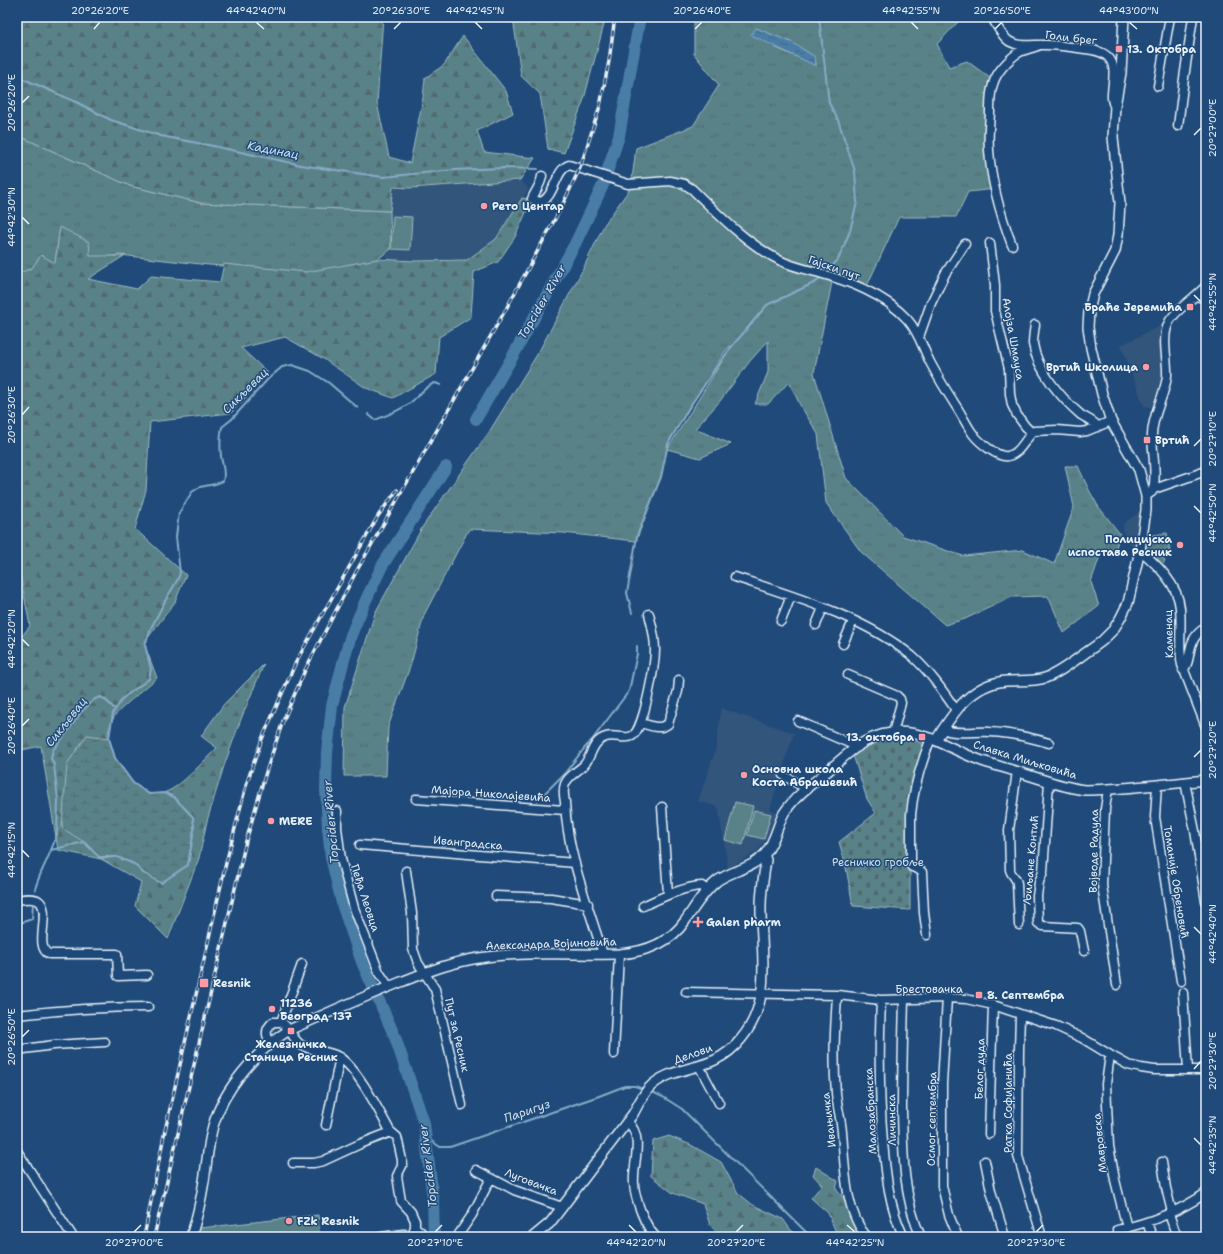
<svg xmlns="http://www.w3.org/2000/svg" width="1223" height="1254" font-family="'Shantell Sans',sans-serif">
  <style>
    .built { fill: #32547c }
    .grass { fill: url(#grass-tufts); stroke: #a0bac0; fill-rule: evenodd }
    .forest { fill: url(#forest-firs); stroke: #a0bac0 }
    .wetland { fill: url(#wetland-marsh); stroke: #a0bac0 }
    .cemetery { fill: url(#cemetery-stones); stroke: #a0bac0 }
    .park { fill: url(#park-dots); stroke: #a0bac0 }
    .garden { fill: #598288; stroke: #a0bac0 }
    .water { fill: url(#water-ripples); stroke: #88abc7 }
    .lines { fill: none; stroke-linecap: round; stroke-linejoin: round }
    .stream { stroke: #88abc7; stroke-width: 2 }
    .river { stroke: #487da6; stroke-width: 12 }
    .minor-casing { stroke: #e8f1f8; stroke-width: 11 }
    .tertiary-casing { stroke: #e8f1f8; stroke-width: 12 }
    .minor { stroke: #1f4a7a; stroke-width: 8 }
    .tertiary { stroke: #1f4a7a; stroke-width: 9 }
    .rail-casing { stroke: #e8f1f8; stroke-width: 3.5 }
    .rail { stroke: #1f4a7a; stroke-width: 2; stroke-dasharray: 6; stroke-linecap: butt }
    .ticks { fill: none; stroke: #e8f1f8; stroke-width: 1.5 }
    .poi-dot { fill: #ff9aa2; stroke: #1f4a7a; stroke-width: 1.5 }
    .labels { text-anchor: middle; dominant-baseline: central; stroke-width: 3; stroke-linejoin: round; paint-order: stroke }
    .street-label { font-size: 11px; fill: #e8f1f8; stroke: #1f4a7a }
    .poi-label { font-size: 11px; font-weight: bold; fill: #e8f1f8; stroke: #1f4a7a; text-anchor: start }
    .park-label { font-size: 11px; fill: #d3e0e7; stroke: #1f4a7a }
    .water-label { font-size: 12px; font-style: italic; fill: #d0e0ec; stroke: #1f4a7a }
    .neatline { fill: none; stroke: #e8f1f8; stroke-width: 1.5 }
    .ticks-label { font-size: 10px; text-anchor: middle; fill: #e8f1f8 }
  </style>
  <defs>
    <pattern id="grass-tufts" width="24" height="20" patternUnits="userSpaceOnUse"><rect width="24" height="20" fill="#598288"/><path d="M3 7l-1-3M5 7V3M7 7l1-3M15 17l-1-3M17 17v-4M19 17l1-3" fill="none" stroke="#516b6f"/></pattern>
    <pattern id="forest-firs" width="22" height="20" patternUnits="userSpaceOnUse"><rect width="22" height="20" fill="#598288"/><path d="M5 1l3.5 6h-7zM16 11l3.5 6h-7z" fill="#516b6f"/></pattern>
    <pattern id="wetland-marsh" width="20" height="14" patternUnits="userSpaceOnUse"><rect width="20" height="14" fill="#598288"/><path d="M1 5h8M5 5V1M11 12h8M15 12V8" fill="none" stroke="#516b6f"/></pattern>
    <pattern id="cemetery-stones" width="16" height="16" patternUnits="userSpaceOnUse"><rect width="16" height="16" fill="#598288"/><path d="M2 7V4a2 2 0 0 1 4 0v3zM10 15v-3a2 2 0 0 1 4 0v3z" fill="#516b6f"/></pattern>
    <pattern id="park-dots" width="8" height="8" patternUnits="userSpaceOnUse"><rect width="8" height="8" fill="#598288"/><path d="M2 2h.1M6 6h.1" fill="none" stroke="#516b6f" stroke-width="1.8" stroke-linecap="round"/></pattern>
    <pattern id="water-ripples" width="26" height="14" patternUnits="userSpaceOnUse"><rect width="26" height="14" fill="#487da6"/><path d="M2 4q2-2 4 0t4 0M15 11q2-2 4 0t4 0" fill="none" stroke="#47657d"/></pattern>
  </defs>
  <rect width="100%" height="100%" fill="#1f4a7a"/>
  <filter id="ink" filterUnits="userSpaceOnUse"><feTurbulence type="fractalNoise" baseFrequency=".025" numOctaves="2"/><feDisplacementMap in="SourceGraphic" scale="8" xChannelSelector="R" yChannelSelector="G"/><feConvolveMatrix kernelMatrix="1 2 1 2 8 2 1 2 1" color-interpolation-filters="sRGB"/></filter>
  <g filter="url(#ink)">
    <!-- built -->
    <path class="built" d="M520 180 529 189 522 198 496 239 467 260 415 261 386 260 393 187 411 188Z
      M1160 326 1164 328 1160 340 1163 371 1161 384 1154 408 1144 406 1121 345Z
      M1140 512V526L1135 553 1129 542 1124 541 1123 524 1131 518Z
      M721 708 794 733 770 809 778 813 767 838 757 851 750 856 728 868 718 807 698 801 716 748Z"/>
    <!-- grass -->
    <path class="grass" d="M694 17H959L961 19 937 44 949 67 967 61 994 81 989 138 996 189 968 192 956 217H899L865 290 833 277 814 373 846 478 903 536 963 556 1023 550 1054 564 1074 507 1065 466H1078L1089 490 1098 506 1120 534 1115 551 1101 553 1091 582 1099 606 1064 633 1048 596 1012 597 965 619 945 625 861 552 826 503 818 434 800 405 789 382 768 404H755L768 372V341L750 361 720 401 695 429 731 444 700 458 667 449 661 477 636 541 563 533 469 529 424 615 411 664 388 727 386 776H344L345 707 375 613 423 526 489 432 538 353 583 269 604 225 631 187 636 148 693 126 719 85 694 54ZM756 28 793 43 815 57 816 65 776 48ZM730 346 731 347 668 448 670 439 726 350Z
      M17 135 130 186 201 203 390 211 391 249 378 259 316 273 209 265 120 255 85 259 60 227 55 263 28 276 17 279Z"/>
    <!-- forest -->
    <path class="forest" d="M17 17H83L93 21 94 17H383L377 103 389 157 410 163 423 98 425 78 444 65 463 36 506 91 513 113 477 131 484 152 535 158 520 180 411 188 393 187 390 211 201 203 130 186 17 135Z
      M513 17H606L584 99 564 153 548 149 540 94 521 76Z
      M522 198 532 199 515 237 498 262 474 272 471 317 439 337 436 374 393 398 366 388 322 358 285 337 241 348 268 373 231 413 150 422 146 490 135 529 186 575 175 602 144 643 157 678C149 685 118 710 114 717 112 722 108 729 108 734 108 754 130 785 148 793 152 794 162 794 166 792 182 786 204 760 217 748L201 736 224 704 264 664 241 719 224 766 207 821 199 858 168 939 135 906 141 882 101 859 58 850 41 746 17 751V642L30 626 18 563 17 562V274L32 268 41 255 55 263 60 227 89 242 90 256H124L88 279 137 289 151 276 220 282 224 264 306 272 378 259 415 261 467 260 496 239Z
      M669 1136 691 1145 721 1162 738 1193 753 1205 783 1219 790 1229 799 1237H721L710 1225 703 1204 673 1193 651 1176 653 1141Z
      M816 1167 838 1181 836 1189 844 1199 851 1202 867 1237H838L828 1213 811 1198 822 1185 813 1175Z"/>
    <!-- wetland -->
    <path class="wetland" d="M87 735 109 738 115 759 132 782 149 794 165 793 174 797 193 817 194 826 188 865 161 883 143 873 134 864 117 857 101 859 84 842 62 828 67 764Z"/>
    <!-- cemetery -->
    <path class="cemetery" d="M893 736 906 738 926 745 910 816V910L853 906 845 862 839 842 876 813 867 799 853 755 863 748Z"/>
    <!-- park -->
    <path class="park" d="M1167 533 1170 551 1166 549 1162 557 1165 560 1162 566 1145 549 1147 536Z"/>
    <!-- garden -->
    <path class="garden" d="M393 216 412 217 410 250 391 249Z
      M735 802 753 806 743 845 725 840Z
      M754 810 771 814 764 839 747 835Z
      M318 1215 320 1237H198L200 1228Z"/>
    <!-- water -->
    <path class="water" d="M756 28 793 43 815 57 816 66 751 35Z"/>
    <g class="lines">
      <!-- stream -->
      <path class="stream" d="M819 17 829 103 838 120 855 171 857 202 850 231 838 260 828 270
        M17 76 76 102 111 120 161 136 213 146 301 165 383 177 454 170 504 168 538 169
        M368 414 375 420C388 415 399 411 410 403 419 396 425 386 435 383L441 385
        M632 613 627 593 637 536 661 477 668 444 690 406 728 351 767 305 816 282 819 279
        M17 765 20 763
        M544 794 564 774 583 750 592 740 629 691 637 654V646
        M51 850 57 835 58 800 54 765 51 758 53 750 68 731 82 711 95 699 101 697C107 700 110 705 115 709
        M35 890C38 876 46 864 51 850L84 842 99 857H117L134 864 143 873 161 883 188 865 194 830 193 817 174 797 165 793 149 794 133 783 115 758 109 738 113 713 123 698 149 679 151 669 145 645 151 628 165 601 178 579 180 573 176 537 179 513 192 492 200 487 215 484 223 481C226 472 222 465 221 456 220 446 220 436 222 427L232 419 268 379 282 367 292 365 310 371 329 383 358 408
        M17 924 32 919 33 903
        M650 1091 663 1097 682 1109 811 1237
        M426 1137 440 1147H450L599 1096 625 1086H635L643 1089"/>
      <!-- river -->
      <path class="river" d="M607 172 619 136 640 17
        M476 419 514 354 575 244 604 183
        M434 1237 433 1199 424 1123 395 1037 362 962 343 907 331 857 328 828 326 790 327 753 332 706 343 663 351 635 365 602 382 566 446 467"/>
      <defs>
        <path id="minor" d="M992 17C1008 49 1013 45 1045 45 1059 45 1072 47 1085 49 1093 50 1102 51 1108 57 1121 69 1106 98 1115 106
          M1158 86 1170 17
          M1178 126 1184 78 1193 17
          M542 176C541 185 535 191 532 199L540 202C555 198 555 169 569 165L628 184 670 181 684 184 692 189C719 215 746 243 779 260 791 266 804 269 816 272 848 281 884 294 907 319 919 332 923 349 931 364 939 379 947 392 956 406 962 415 967 426 973 434 979 442 998 458 1008 456 1021 453 1025 438 1034 431L1057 430 1080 432 1087 431 1111 421
          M990 243 995 285V311L1009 369 1010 394 1012 405 1017 415 1025 426 1032 433
          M1012 245C1001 216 991 180 989 150 988 138 989 126 990 114 990 101 990 87 997 75 1001 68 1013 55 1020 52 1026 49 1034 48 1040 45
          M1196 296 1206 299
          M1035 325C1034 331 1033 338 1033 344 1037 370 1061 398 1081 415 1087 419 1094 421 1098 427
          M919 337 931 303 945 274 965 244
          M1154 489 1206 471
          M1146 496 1152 492C1158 479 1152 450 1152 435 1152 415 1165 396 1167 376 1168 359 1161 338 1169 322 1175 310 1196 297 1206 286
          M1140 550C1157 565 1178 584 1180 608 1182 627 1178 646 1182 665L1206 727
          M735 577C795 597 862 616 912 656 929 671 943 691 956 710
          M781 621 791 596
          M816 625 823 608
          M843 644 853 621
          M1183 670C1193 660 1185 643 1202 630L1206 631
          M848 675 897 696 900 699 901 703 893 733
          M798 721 858 747
          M641 723C651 726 660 730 668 724L678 691 679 680
          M943 729C955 735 976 731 990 732 1011 733 1029 737 1049 743
          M1017 771 1009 830 1010 870C1011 875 1016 877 1017 883L1019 925
          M783 775 807 789
          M1049 782 1043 872 1039 882 1037 896 1038 923 1043 926 1078 928 1080 931 1084 951
          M1185 782 1195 831 1206 902
          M1157 785 1155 817 1181 981
          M1108 789 1105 809 1102 885 1117 985
          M416 799 565 810
          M662 807 668 894
          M337 811V828L341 859 354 908 379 972 389 987
          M360 845 575 863
          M406 871 412 913 413 949 418 963 435 989 462 1105
          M496 896 551 898 588 904
          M17 900C23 899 33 897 39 901 52 911 33 947 49 954H117L118 976 147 975
          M643 906C661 898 682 887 702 886L707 890
          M927 935 924 913 922 872 918 869 912 867 911 865C911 848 911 832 911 815 913 790 922 761 931 738
          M603 954C588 905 567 854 565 802 564 797 563 789 565 784 568 776 578 771 584 765 592 756 592 741 606 737 614 734 625 740 632 736 644 730 655 664 655 649 655 637 652 626 649 614
          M686 992 837 995 881 1000 947 998 966 999 993 1005 1056 1026 1082 1038 1110 1055 1128 1065 1141 1068 1154 1070H1206
          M1183 993 1188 1070
          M837 995C835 1028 833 1060 836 1093 837 1106 841 1119 842 1132 845 1165 844 1211 867 1237
          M947 998 942 1084V1186L949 1215 958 1237
          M881 1000C879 1048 879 1094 883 1142 886 1175 889 1207 904 1237
          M904 1000C903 1037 902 1073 902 1110 903 1153 903 1198 921 1237
          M1020 1014 1019 1050 1018 1156 1042 1237
          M17 1015C60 1010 104 1007 148 1007
          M281 1022 302 964
          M271 1043C265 1035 265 1029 273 1022H281C290 1027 292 1039 301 1045 313 1052 328 1050 339 1057 358 1069 379 1111 390 1131L397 1137 402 1160V1166L397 1176 401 1201 411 1212 415 1221V1227L411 1237
          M17 1050 54 1045 105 1042
          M614 1054 619 954
          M1110 1055 1106 1084 1109 1146 1115 1180 1127 1228
          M699 1066 719 1103
          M628 1122C645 1138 632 1165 634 1184 635 1199 645 1227 656 1237
          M326 1125 340 1057
          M989 1134 993 1005
          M17 1151 73 1237
          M985 1161 991 1191 1005 1237
          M1162 1162 1166 1188 1172 1212
          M293 1163H314L323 1161 360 1144 391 1132
          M476 1170 514 1190 562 1207
          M1169 1214 1177 1237
          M1147 1222 1152 1237
          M415 1227 421 1232 423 1237
          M459 1234 472 1215 491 1178
          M381 1237 403 1234 412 1235
          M1120 1237 1117 1230C1149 1223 1180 1211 1206 1193"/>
        <path id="tertiary" d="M936 740C953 713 971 684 1006 681 1018 680 1033 682 1045 678 1061 673 1080 656 1094 647L1102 641 1113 630 1120 619 1128 603 1140 550 1146 510V496L1139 470 1111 421 1102 394 1091 348 1088 327 1089 311 1093 294 1115 251 1118 235 1120 203 1113 137 1115 106 1121 73 1124 17
          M191 1237C197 1218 201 1200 204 1181 207 1163 208 1144 213 1126 223 1090 257 1050 289 1030 326 1014 363 997 401 982 427 972 452 962 479 958 525 951 573 955 619 954 645 952 670 943 685 921 695 907 703 892 717 881 732 870 752 869 765 854 775 842 777 826 784 813 795 796 813 783 829 770 840 760 851 750 864 742 911 717 940 746 982 761 997 766 1013 770 1028 775 1047 781 1066 788 1085 790 1098 790 1111 789 1123 788 1151 786 1178 783 1206 780
          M533 1237 550 1223 633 1114C638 1105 642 1096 649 1088 666 1070 693 1070 715 1060 725 1055 734 1048 741 1039 774 1000 760 951 761 905 761 890 764 875 766 860L764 855"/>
      </defs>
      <!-- minor casing -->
      <use href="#minor" class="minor-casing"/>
      <!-- tertiary casing -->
      <use href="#tertiary" class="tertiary-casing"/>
      <!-- minor -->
      <use href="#minor" class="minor"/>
      <!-- tertiary -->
      <use href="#tertiary" class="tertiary"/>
      <defs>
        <path id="rail" d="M144 1237 164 1135 226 863 247 782 262 739 296 662 317 624 378 516 397 490
          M154 1237 246 841 266 772 283 721 306 668 356 572 506 309 561 208 580 168 600 106 609 61 615 17"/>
      </defs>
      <!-- rail casing -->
      <use href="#rail" class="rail-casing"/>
      <!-- rail -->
      <use href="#rail" class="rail"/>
    </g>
  </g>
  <!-- ticks -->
  <path class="ticks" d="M256 22 264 29M475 22 482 29M911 22 918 29M1129 22 1137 29M94 29 100 22M394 29 401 22M695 29 702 22M995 29 1002 22M22 103 29 96M1194 135 1201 128M22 217 29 224M1194 295 1201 302M22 415 29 407M1194 446 1201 439M1194 506 1201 513M22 639 29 646M22 726 29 719M1194 757 1201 750M22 850 29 857M1194 927 1201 934M22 1037 29 1030M1194 1069 1201 1061M1194 1138 1201 1145M629 1225 636 1232M847 1225 855 1232M134 1232 141 1225M435 1232 442 1225M736 1232 743 1225M1036 1232 1043 1225"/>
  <!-- markers -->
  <g class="poi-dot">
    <rect x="1115" y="45" width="8" height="8" rx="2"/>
    <circle cx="484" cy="206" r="4"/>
    <rect x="1186" y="303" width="8" height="8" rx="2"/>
    <circle cx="1146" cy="367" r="4"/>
    <rect x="1143" y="436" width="8" height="8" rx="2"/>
    <circle cx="1180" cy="545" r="4"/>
    <rect x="918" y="733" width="8" height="8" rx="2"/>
    <circle cx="744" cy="775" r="4"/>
    <circle cx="271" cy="821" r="4"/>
    <path d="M696 916h4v4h4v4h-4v4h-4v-4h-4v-4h4z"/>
    <rect x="199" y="978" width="10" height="10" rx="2"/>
    <rect x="975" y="991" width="8" height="8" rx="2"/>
    <circle cx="272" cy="1009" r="4"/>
    <rect x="287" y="1027" width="8" height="8" rx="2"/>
    <circle cx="289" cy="1221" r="4"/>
  </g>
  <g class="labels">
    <!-- street labels -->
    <g class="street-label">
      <text transform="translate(1071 38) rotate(7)">Голи брег</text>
      <text transform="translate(834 268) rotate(19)">Гајски пут</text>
      <text transform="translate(1013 339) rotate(80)">Алојза Шмауса</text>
      <text transform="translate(1169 634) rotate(-92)">Каменац</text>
      <text transform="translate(1025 760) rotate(17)">Славка Миљковића</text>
      <text transform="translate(491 794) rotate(4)">Мајора Николајевића</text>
      <text transform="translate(468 843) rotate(5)">Иванградска</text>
      <text transform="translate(1094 851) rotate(-89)">Војводе Радула</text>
      <text transform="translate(1031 860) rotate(-85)">Љиљане Контић</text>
      <text transform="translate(1176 882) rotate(81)">Томаније Обреновић</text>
      <text transform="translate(365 898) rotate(72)">Пеђа Леовца</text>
      <text transform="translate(551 944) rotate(-2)">Александра Војиновића</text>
      <text x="929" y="989">Брестовачка</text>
      <text transform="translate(457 1035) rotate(77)">Пут за Ресник</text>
      <text transform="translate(693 1054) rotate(-19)">Делови</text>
      <text transform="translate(980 1069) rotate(-88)">Белог дуда</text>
      <text transform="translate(1008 1103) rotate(-90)">Ратка Софијанића</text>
      <text transform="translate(871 1111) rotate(-93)">Малозабранска</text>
      <text transform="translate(932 1119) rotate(-89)">Осмог септембра</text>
      <text transform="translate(829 1120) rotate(-97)">Ивањичка</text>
      <text transform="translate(892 1120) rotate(-91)">Личинска</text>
      <text transform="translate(1100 1143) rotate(-96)">Мавровска</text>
      <text transform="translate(531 1182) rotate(21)">Луговачка</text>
    </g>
    <!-- poi labels -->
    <g class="poi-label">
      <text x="1127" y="49">13. Октобра</text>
      <text x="492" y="206">Рето Центар</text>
      <text x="1182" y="307" text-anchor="end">Браће Јеремића</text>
      <text x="1138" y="367" text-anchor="end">Вртић Школица</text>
      <text x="1155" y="440">Вртић</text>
      <text x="1172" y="539" text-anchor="end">Полицијска<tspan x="1172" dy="13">испостава Ресник</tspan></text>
      <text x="914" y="737" text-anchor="end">13. октобра</text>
      <text x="752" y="769">Основна школа<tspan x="752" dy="13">Коста Абрашевић</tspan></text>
      <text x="279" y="821">MERE</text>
      <text x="706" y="922">Galen pharm</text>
      <text x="213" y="983">Resnik</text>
      <text x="987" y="995">8. Септембра</text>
      <text x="280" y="1003">11236<tspan x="280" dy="13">Београд 137</tspan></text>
      <text x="291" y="1044" text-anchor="middle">Железничка<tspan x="291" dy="13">Станица Ресник</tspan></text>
      <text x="297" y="1221">FZk Resnik</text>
    </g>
    <!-- park labels -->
    <g class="park-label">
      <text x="878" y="862">Ресничко гробље</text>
    </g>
    <!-- water labels -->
    <g class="water-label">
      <text transform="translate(273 150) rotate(11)">Кадинац</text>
      <text transform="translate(542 302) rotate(-60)">Topcider River</text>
      <text transform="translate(245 391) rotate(-45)">Сикљевац</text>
      <text transform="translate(66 722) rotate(-52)">Сикљевац</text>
      <text transform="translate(331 822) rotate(-95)">Topcider River</text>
      <text transform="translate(527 1111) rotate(-19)">Паригуз</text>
      <text transform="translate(428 1166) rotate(-97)">Topcider River</text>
    </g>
  </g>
  <!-- margin -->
  <rect width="1223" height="1254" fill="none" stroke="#1f4a7a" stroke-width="44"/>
  <rect x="22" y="22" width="1179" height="1210" class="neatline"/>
  <g class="ticks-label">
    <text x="100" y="14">20°26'20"E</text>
    <text x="256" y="14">44°42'40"N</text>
    <text x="401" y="14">20°26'30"E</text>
    <text x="475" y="14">44°42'45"N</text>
    <text x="702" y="14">20°26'40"E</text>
    <text x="911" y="14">44°42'55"N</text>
    <text x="1002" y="14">20°26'50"E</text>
    <text x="1129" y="14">44°43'00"N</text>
    <text transform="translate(11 103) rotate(-90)" y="4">20°26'20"E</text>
    <text transform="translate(1212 128) rotate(-90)" y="4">20°27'00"E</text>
    <text transform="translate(11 217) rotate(-90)" y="4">44°42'30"N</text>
    <text transform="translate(1212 302) rotate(-90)" y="4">44°42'55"N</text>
    <text transform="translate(11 415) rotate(-90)" y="4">20°26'30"E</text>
    <text transform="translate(1212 439) rotate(-90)" y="4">20°27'10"E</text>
    <text transform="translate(1212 513) rotate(-90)" y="4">44°42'50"N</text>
    <text transform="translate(11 639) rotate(-90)" y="4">44°42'20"N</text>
    <text transform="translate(11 726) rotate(-90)" y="4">20°26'40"E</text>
    <text transform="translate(1212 750) rotate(-90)" y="4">20°27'20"E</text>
    <text transform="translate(11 850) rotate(-90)" y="4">44°42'15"N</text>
    <text transform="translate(1212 934) rotate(-90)" y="4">44°42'40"N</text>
    <text transform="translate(11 1037) rotate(-90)" y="4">20°26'50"E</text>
    <text transform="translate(1212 1061) rotate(-90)" y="4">20°27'30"E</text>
    <text transform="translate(1212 1145) rotate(-90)" y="4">44°42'35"N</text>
    <text x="134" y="1246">20°27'00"E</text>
    <text x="435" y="1246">20°27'10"E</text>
    <text x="636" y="1246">44°42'20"N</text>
    <text x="736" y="1246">20°27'20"E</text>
    <text x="855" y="1246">44°42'25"N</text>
    <text x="1036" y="1246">20°27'30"E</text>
  </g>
</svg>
